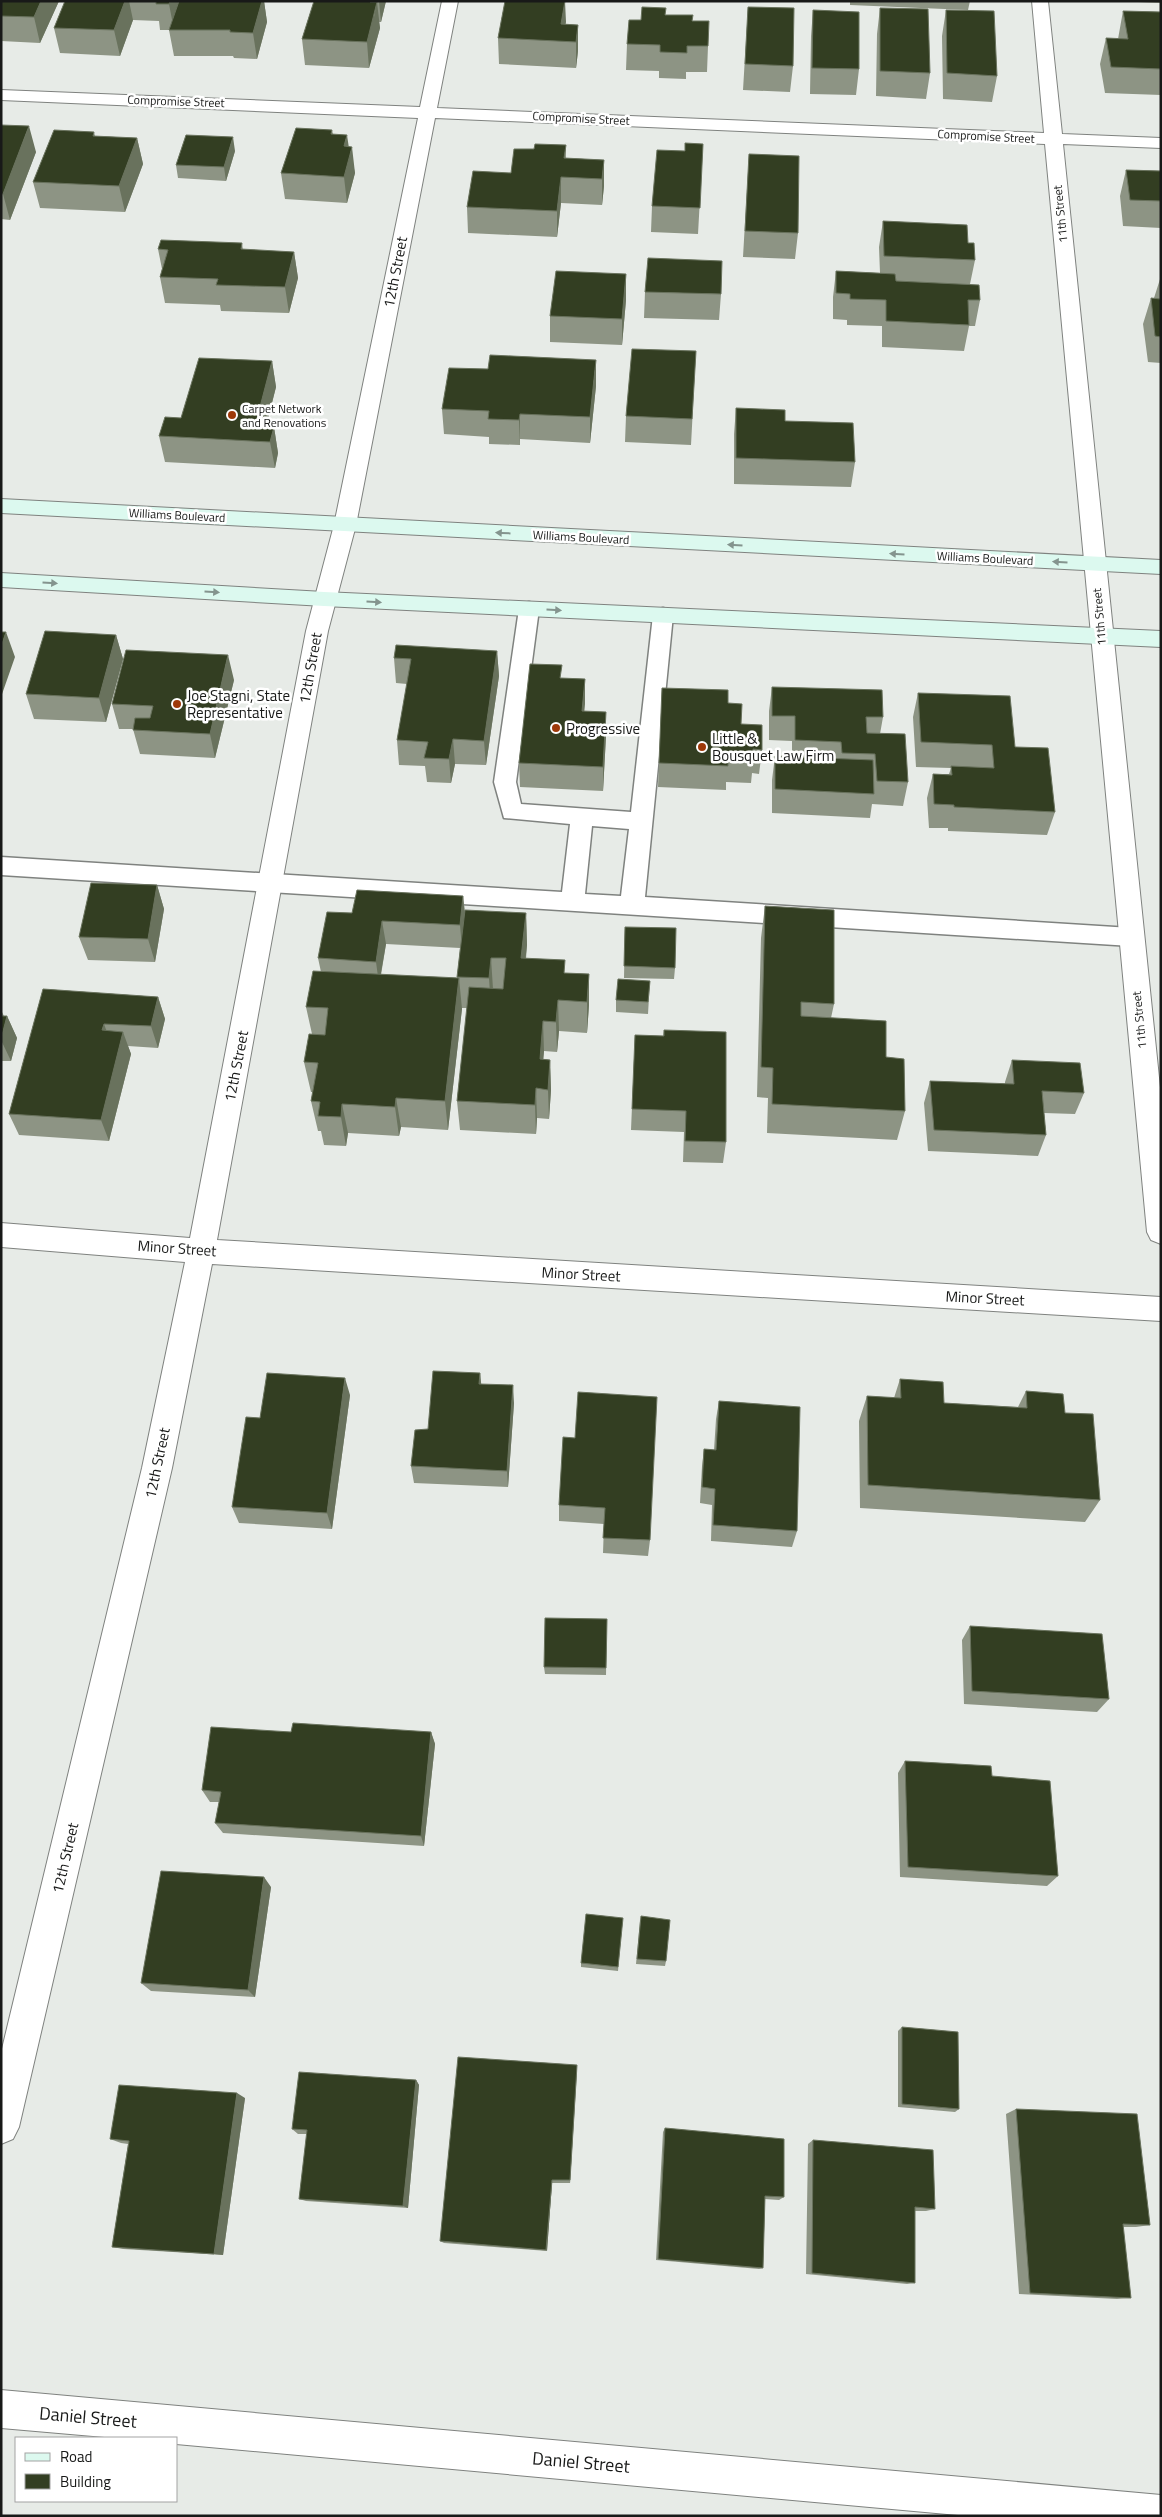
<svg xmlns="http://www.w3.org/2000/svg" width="1162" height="2517" font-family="'Titillium Web',sans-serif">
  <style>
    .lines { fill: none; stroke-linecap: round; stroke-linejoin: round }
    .lane-casing { stroke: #7f827f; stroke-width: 3 }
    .street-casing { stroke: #7f827f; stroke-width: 2 }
    .secondary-casing { stroke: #7f827f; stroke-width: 2 }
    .lane { fill: #fff; fill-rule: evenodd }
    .street { fill: #fff; fill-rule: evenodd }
    .secondary { fill: #dcf9ef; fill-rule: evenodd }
    .wall { fill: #8d9484; fill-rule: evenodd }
    .shaded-wall { fill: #69725d }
    .building { fill: #333e22; stroke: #69725d }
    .oneway { fill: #84948e }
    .poi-dot { fill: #9e3909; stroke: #fff; stroke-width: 2 }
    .labels { text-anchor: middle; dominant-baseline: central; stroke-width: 5; stroke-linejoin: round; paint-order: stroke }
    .far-street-label { font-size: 12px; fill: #181918; stroke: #fff }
    .far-poi-label { font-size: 12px; fill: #181918; stroke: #fff; text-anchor: start }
    .street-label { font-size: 15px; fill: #181918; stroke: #fff }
    .poi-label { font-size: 15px; fill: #181918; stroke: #fff; text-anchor: start }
    .near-street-label { font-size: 18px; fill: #181918; stroke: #fff }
  </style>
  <rect width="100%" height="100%" fill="#e7ebe7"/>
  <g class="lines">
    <defs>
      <path id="lane" d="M529 602 536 604 539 609 516 782 521 804 631 812 653 615 656 610 663 608 670 610 673 615 645 897 1131 928 1139 931 1143 937 1139 943 1131 946 1 875V857L562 892 570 824 504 818 494 782 519 609 522 604ZM592 826 629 829 621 896 585 894Z"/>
      <path id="street" d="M442 1H458L437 108 1044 133 1032 1H1048L1062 134 1161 138V148L1063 144 1161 1097V1244L1151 1240 1147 1232 1045 144 435 118 356 525 328 631 217 1240 1161 1297V1321L212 1264 172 1468 19 2127 13 2139 1 2144V2053L142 1468 185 1262 1 1247V1223L190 1238 306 631 334 525 418 118 1 100V90L420 107Z
        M1 2390 1161 2495V2516H969L176 2444V2438H116L1 2428Z"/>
      <path id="secondary" d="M1 499 1161 560V574L1 513Z
        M1 573 324 592 1161 631V647L324 606 1 587Z"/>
    </defs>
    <!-- lane casing -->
    <use href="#lane" class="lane-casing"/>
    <!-- street casing -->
    <use href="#street" class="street-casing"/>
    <!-- secondary casing -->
    <use href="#secondary" class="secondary-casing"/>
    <!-- lane -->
    <use href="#lane" class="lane"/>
    <!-- street -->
    <use href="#street" class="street"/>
    <!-- secondary -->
    <use href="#secondary" class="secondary"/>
  </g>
  <!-- wall -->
  <path class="wall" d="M1 1H59L40 43 1 41Z
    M65 1H264L267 22 257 59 234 58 233 56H174L169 30H160L159 21 133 20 120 56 60 53 54 28Z
    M314 1H386L381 22H379L380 28 369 68 305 65 302 39Z
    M505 1H565V24L578 25V51L576 68 499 64 498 38Z
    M850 1H970L968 10 850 5Z
    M1138 1H1161V3L1138 2Z
    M748 7 793 66 790 92 743 90Z
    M880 8 930 73 926 99 876 96 877 34Z
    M813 10 859 69 856 95 810 94 811 36Z
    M946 10 997 76 992 102 943 99 942 36Z
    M1123 11 1161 12V95L1105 93 1100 64 1106 38 1118 39Z
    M666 15 692 21 708 46 707 72H686V79L659 78V71L626 70 627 44 641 20Z
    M1 125 36 152 10 220 1 219Z
    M332 130 333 134 349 147 355 173 347 203 285 199 281 173Z
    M94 132 95 136 137 138 143 164 125 212 40 208 33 182Z
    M703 144 698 234 651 232 652 206Z
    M566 145V158L604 160V186L602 205 561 203 557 237 468 233 467 207 511 173 534 149Z
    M235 151 226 181 178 178 176 165Z
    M749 154 798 233 795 259 743 257Z
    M1126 170 1161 171V228L1123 226 1120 196Z
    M883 221 968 243 975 260 970 284 980 300 975 326H969L964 351 882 347V326L847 325V320L833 319V297L836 271 880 273 879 247Z
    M242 243 243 250 294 252 298 278 289 313 221 311 220 305 165 303 160 277 162 269 158 249Z
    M626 274V300L622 345 550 342V316Z
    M1161 276V363L1148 362 1143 324 1151 298H1154Z
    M645 292 721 294 719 320 644 318Z
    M696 351 691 445 625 442 626 416Z
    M272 361 276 387 266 427H274L278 453 275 468 165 462 159 436 181 418Z
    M488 369 596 386 590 443 520 439V445L489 444V437L444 434 442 409Z
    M736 408 785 421 855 462 851 487 734 484V434Z
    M116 635 123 659 106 722 34 719 26 694Z
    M497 651 499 676 486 765 455 764 451 783 427 782 425 766 399 765 397 740 407 684 396 683 394 658Z
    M562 678 585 679 584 711 606 736 603 791 520 787 519 763Z
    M234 680 215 758 140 754 133 729H119L112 704Z
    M772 687 883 717 880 734 908 782 903 806 872 804 870 818 772 813V780L775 756 792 757V741L769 740V711Z
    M662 688 728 703 741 724 762 750 759 774 752 773 751 783 726 782V790L658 787Z
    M918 693 1015 747 1055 812 1047 835 948 831V828H929L927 798 933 774H949L951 768 916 767 913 717Z
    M157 885 164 909 155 962 88 960 79 937Z
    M463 896 465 911 526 913 527 945 526 959 565 973 589 974V1005L587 1033 559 1031 557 1052 544 1051 543 1059 550 1060 551 1090 549 1119 537 1118 536 1134 460 1130 457 1101 467 1008H462L448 1130 401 1127 399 1136 348 1133 346 1146 324 1145 321 1131H318L311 1101 313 1092H311L304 1062 312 1034 306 1007 321 972 318 958 352 913ZM386 944 460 948 457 978 381 975Z
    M765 906 834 1004 831 1018 886 1057 905 1111 897 1140 767 1133 768 1098 757 1097 761 938Z
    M625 927 675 968 674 979 624 978Z
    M650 981 648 1014 616 1012V1000Z
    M43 989 158 997 165 1019 158 1048 128 1046 131 1054 109 1141 19 1135 9 1114Z
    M1 1010 4 1016H7L17 1038 11 1061H1Z
    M664 1030 726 1142 723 1163 683 1162 684 1132 631 1130 635 1035 663 1036Z
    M1012 1060 1084 1093 1075 1114 1044 1113 1046 1135 1038 1156 928 1151 924 1103 930 1081 1005 1084V1082Z
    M480 1373 481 1384 514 1403 508 1487 414 1483 411 1466 428 1429Z
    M900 1379 944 1403 1018 1407 1026 1391 1065 1413 1100 1500 1085 1522 860 1508 859 1421 867 1396 894 1398Z
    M350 1395 332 1529 239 1523 232 1507 260 1418Z
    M719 1401 797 1531 792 1547 711 1541 712 1505 700 1503 702 1466 704 1449 714 1450 716 1419Z
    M575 1438 650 1540 648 1556 603 1553 604 1524 559 1521V1505Z
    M607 1619 606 1675 545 1674 544 1667Z
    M970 1626 1109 1699 1097 1712 964 1704 962 1640Z
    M291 1732H431L435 1744 424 1846 223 1833 215 1823 219 1802H210L202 1790Z
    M905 1761 992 1776 1058 1876 1047 1886 900 1877 898 1773Z
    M271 1887 255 1997 151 1991 141 1983Z
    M623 1918 618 1971 581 1967V1963Z
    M640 1920 666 1961 665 1966 636 1964Z
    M902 2027 959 2109 955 2112 898 2107V2031Z
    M577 2065 570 2183H552L547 2251 444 2243 440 2241Z
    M416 2080 419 2085 408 2208 306 2201 299 2199 307 2134H298L292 2129Z
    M245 2098 223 2255 123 2249 112 2247 128 2144 121 2143 110 2139Z
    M1016 2109 1150 2225 1136 2227H1123L1131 2298 1117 2299 1019 2294 1006 2114Z
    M665 2128 784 2197 779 2200 765 2199 763 2268 759 2269 656 2260 663 2132Z
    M813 2140 935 2209 926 2211H915V2283L907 2284 806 2274 808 2144Z"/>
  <!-- shaded-wall -->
  <path class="shaded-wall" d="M41 1H59L40 43 34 17Z
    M125 1H129L133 20 120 56 114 30Z
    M170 1H179L180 11 174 30 169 4Z
    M262 1H264L267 22 257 59 253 33Z
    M370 1H372L374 17 377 2 380 28 369 68 367 42Z
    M379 1H386L381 22Z
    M565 1 566 22 563 41 561 24Z
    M578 25V51L576 68V42Z
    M29 126 36 152 10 220 3 194Z
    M347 135 350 155 352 147 355 173 347 203 344 177V146Z
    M233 137 235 151 226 181 224 167Z
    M137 138 143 164 125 212 119 186Z
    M604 160V186L602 205V179Z
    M561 177V203L557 237V211Z
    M294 252 298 278 289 313 285 287Z
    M626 274V300L622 345V319Z
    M596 360V386L590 443V417Z
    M272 361 276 387 262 442 255 426Z
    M520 414V445L519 420Z
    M274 427 278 453 275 468 270 442Z
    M6 632 15 657 1 697V647Z
    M116 635 123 659 106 722 99 698Z
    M497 651 499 676 486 765 484 741Z
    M228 655 234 680 215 758 210 734Z
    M585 679V704L582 735V711Z
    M606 712V736L603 791V767Z
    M453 739 455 764 451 783 449 759Z
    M157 885 164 909 155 962 148 939Z
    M463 896 465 919 462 948 460 925Z
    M526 913 527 945 522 990 521 958Z
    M382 921 386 944 379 984 376 962Z
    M491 958 493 989 491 1009 489 978Z
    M589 974V1005L587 1033V1002Z
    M459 978 462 1009 448 1130 445 1101Z
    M158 997 165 1019 158 1048 151 1026Z
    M558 1000 559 1031 557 1052 556 1022Z
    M7 1016 17 1038 11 1061 1 1040Z
    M543 1021 544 1051 541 1089 540 1059Z
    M104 1024 112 1046 102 1030Z
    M123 1032 131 1054 109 1141 101 1120Z
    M550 1060 551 1090 549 1119 548 1090Z
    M536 1088 537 1118 536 1134 535 1105Z
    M396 1098 401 1127 399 1136 395 1107Z
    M342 1104 348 1133 346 1146 341 1117Z
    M480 1373 482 1391 479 1384Z
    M345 1378 350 1395 332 1529 327 1513Z
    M513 1385 514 1403 508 1487 507 1471Z
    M431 1732 435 1744 424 1846 421 1836Z
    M264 1877 271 1887 255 1997 248 1990Z
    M577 2065V2071L570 2183V2180Z
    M416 2080 419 2085 408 2208 403 2206Z
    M237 2093 245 2098 223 2255 214 2254Z
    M552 2180V2183L547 2251 546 2250Z"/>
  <!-- building -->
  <path class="building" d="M1 1H41L34 17 1 16Z
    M65 1H125L114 30 54 28Z
    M156 1H170L169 4H156Z
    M179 1H262L253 33 230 32V30H169Z
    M314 1H370V2H377L367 42 302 39Z
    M505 1H565L561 24 578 25 576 42 498 38Z
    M642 7 666 8 665 15H693L692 21H709L708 46H687V53L660 52V45L627 44 629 20H641Z
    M748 7 794 8 793 66 745 64Z
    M880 8 928 9 930 73 880 71Z
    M813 10 859 12V69L812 68Z
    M946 10 994 11 997 76 947 73Z
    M1123 11 1161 12V69L1111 67 1106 38 1128 39Z
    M1 125 29 126 3 194H1Z
    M296 128 332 130 331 134 347 135 344 146 352 147 344 177 281 173Z
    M54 130 94 132 93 136 137 138 119 186 33 182Z
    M186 135 233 137 224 167 176 165Z
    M685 143 703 144 700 208 652 206 657 150 685 151Z
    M535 144 566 145 564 158 604 160 602 179 561 177 557 211 467 207 473 171 511 173 514 149H534Z
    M749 154 799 156 798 233 745 231Z
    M1126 170 1161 171V201L1130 200Z
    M883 221 967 225 968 243H974L975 260 884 256Z
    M161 240 242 243 241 249 294 252 285 287 216 285 218 279 160 277 168 250 158 249Z
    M648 258 722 261 721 294 645 292Z
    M556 271 626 274 622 319 550 316Z
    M836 271 895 274 896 281 979 285 980 300H968L969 325 886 321V300L850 299V294L836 293Z
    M1151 298 1161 299V337L1155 336Z
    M632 349 696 351 692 419 626 416Z
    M490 355 596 360 590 417 520 414 519 420 488 419 489 411 442 409 449 368 488 369Z
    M199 358 272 361 255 426 274 427 270 442 159 436 165 417 181 418Z
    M736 408 785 410V421L853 423 855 462 736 458Z
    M45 631 116 635 99 698 26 694Z
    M1 632H6L1 647Z
    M396 645 497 651 484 741 453 739 449 759 424 758 428 742 397 740 411 659 394 658Z
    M126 650 228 655 210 734 133 730 135 718H150L153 706 112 704Z
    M530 664 562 665 560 678 585 679 582 711 606 712 603 767 519 763Z
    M772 687 882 690 883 717H866L867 733 905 734 908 782 877 781 875 754 842 753 841 742 795 740V716H772Z
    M662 688 728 690V703L742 704 741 724 762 725V750L753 749 754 759 728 758V766L659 763Z
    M918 693 1010 696 1015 747 1048 748 1055 812 954 807V805L934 804 933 774 952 775 951 766 994 768 992 745 921 742Z
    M775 756 873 760 874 794 775 789Z
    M91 883 157 885 148 939 79 937Z
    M357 890 463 896 460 925 382 921 376 962 318 958 327 912 352 913Z
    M765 906 834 910V1004L801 1002V1016L886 1021V1057L904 1059 905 1111 772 1104 773 1068 761 1067Z
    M465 910 526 913 521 958 565 960 564 973 589 974 587 1002 558 1000 556 1022 543 1021 540 1059 550 1060 548 1090 536 1088 535 1105 457 1101 469 987 503 989 506 958H491L489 978 457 977Z
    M625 927 676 928 675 968 624 966Z
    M313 971 459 978 445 1101 396 1098 395 1107 342 1104 341 1117 318 1116 320 1102 311 1101 318 1063 304 1062 309 1034 325 1035 328 1008 306 1007Z
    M618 979 650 981 648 1002 616 1000Z
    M43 989 158 997 151 1026 104 1024 102 1030 123 1032 101 1120 9 1114Z
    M1 1016H7L1 1039Z
    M664 1030 726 1032V1142L685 1141 686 1111 632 1109 635 1035 664 1036Z
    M1012 1060 1080 1063 1084 1093 1042 1091 1046 1135 934 1130 930 1081 1014 1084Z
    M433 1371 480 1373 479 1384 513 1385 507 1471 411 1466 415 1430 428 1429Z
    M267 1373 345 1378 327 1513 232 1507 246 1417 260 1418Z
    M900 1379 943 1382 944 1403 1027 1408 1026 1391 1063 1394 1065 1413 1093 1414 1100 1500 868 1485 867 1396 901 1398Z
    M578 1392 657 1397 650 1540 603 1538 605 1508 559 1505 563 1437 575 1438Z
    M719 1401 800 1407 797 1531 713 1525 715 1489 702 1487 704 1449 716 1450Z
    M545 1618 607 1619 606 1668 544 1667Z
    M970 1626 1102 1634 1109 1699 972 1691Z
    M293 1723 431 1732 421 1836 215 1823 221 1792 202 1790 211 1727 291 1732Z
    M905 1761 991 1766 992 1776 1050 1781 1058 1876 908 1867Z
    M161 1871 264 1877 248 1990 141 1983Z
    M586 1914 623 1918 618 1967 581 1963Z
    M641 1916 670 1920 666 1961 637 1959Z
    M902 2027 958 2032 959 2109 902 2104Z
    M458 2057 577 2065 570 2180H552L546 2250 440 2241Z
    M299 2072 416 2080 403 2206 299 2199 307 2130 292 2129Z
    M119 2085 237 2093 214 2254 112 2247 129 2141 110 2139Z
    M1016 2109 1137 2114 1150 2225 1123 2224 1131 2298 1030 2293Z
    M665 2128 784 2139V2197L765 2196 763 2268 658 2259Z
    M813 2140 933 2150 935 2209 915 2207V2283L812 2273Z"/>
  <!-- one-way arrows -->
  <defs><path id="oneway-solid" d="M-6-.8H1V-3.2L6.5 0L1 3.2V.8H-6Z" transform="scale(1.25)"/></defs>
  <g class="oneway">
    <use href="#oneway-solid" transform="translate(503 533) rotate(-177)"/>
    <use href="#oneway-solid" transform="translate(735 545) rotate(-177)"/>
    <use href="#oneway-solid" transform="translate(897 554) rotate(-177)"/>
    <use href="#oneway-solid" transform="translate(1060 562) rotate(-177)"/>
    <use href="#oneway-solid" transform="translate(50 583) rotate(4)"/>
    <use href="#oneway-solid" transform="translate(212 592) rotate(4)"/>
    <use href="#oneway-solid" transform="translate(374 602) rotate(3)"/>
    <use href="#oneway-solid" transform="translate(554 610) rotate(3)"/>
  </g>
  <!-- markers -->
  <g class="poi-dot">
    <circle cx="232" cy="415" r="5"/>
    <circle cx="177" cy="704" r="5"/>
    <circle cx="556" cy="728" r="5"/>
    <circle cx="702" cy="747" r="5"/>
  </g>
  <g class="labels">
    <!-- far-street labels -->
    <g class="far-street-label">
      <text transform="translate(176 101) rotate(2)">Compromise Street</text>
      <text transform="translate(581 118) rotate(3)">Compromise Street</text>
      <text transform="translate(986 136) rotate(3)">Compromise Street</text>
      <text transform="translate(1060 214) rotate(-96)">11th Street</text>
      <text transform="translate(177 515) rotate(3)">Williams Boulevard</text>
      <text transform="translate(581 537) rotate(3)">Williams Boulevard</text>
      <text transform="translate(985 558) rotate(3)">Williams Boulevard</text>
      <text transform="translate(1099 617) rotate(-95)">11th Street</text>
      <text transform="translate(1139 1020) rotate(-96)">11th Street</text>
    </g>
    <!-- far-poi labels -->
    <g class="far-poi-label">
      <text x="242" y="408">Carpet Network<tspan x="242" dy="14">and Renovations</tspan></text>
    </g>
    <!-- street labels -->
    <g class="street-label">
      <text transform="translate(395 272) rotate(-79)">12th Street</text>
      <text transform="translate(310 668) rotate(-80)">12th Street</text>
      <text transform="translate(236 1066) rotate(-79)">12th Street</text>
      <text transform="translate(177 1248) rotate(4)">Minor Street</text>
      <text transform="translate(581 1274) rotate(3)">Minor Street</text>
      <text transform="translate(985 1298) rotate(3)">Minor Street</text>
      <text transform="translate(157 1463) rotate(-78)">12th Street</text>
      <text transform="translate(65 1858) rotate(-77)">12th Street</text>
    </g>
    <!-- poi labels -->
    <g class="poi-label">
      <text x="187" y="695">Joe Stagni, State<tspan x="187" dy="17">Representative</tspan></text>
      <text x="566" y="728">Progressive</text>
      <text x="712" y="738">Little &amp;<tspan x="712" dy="17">Bousquet Law Firm</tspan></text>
    </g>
    <!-- near-street labels -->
    <g class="near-street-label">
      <text transform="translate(88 2417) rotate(5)">Daniel Street</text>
      <text transform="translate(581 2462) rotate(5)">Daniel Street</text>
    </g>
  </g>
  <!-- border -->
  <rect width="1162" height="2517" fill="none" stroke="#181918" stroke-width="5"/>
  <!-- legend -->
  <rect x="15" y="2437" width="162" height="65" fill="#ffffff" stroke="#a3a3a3"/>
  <rect x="25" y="2453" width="25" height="8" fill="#dcf9ef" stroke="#a3a3a3"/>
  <text x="60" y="2462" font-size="15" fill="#181918">Road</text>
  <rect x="25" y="2474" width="25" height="15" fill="#333e22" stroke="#a3a3a3"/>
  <text x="60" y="2487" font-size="15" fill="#181918">Building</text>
</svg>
